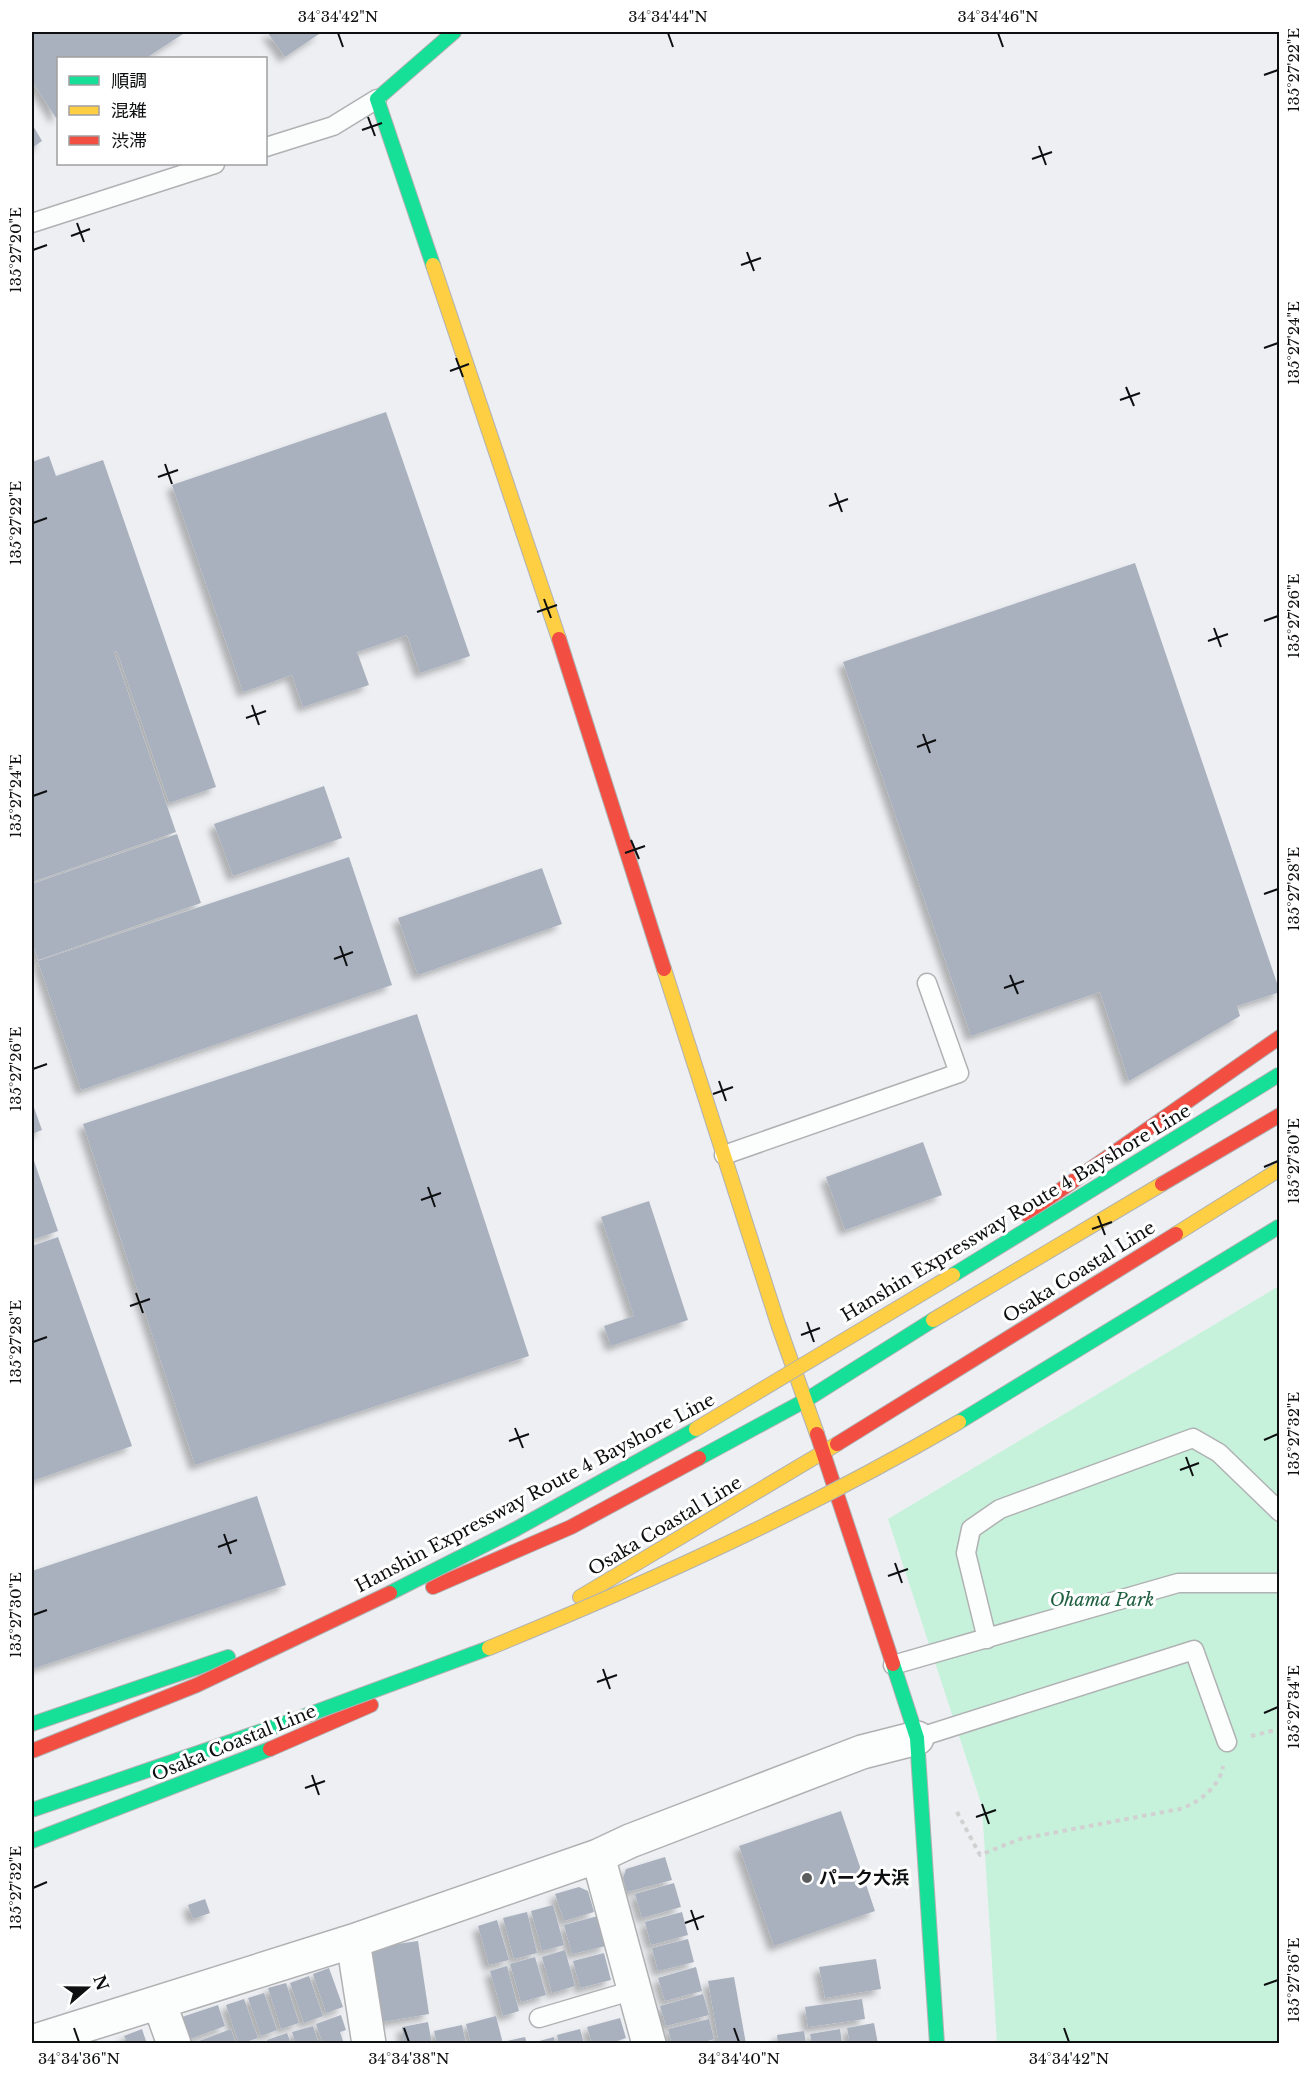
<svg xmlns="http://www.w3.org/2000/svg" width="1311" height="2075" font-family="'Libre Baskerville','Noto Sans JP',serif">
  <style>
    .green { fill: #c6f2db }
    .building { fill: #a9b0be; filter: url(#shadow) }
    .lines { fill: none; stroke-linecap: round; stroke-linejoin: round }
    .lane-casing { stroke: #b0b1b3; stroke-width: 21 }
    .street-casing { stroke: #b0b1b3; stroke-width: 36 }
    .fast-casing { stroke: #b0b1b3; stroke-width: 16 }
    .slow-casing { stroke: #b0b1b3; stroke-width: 16 }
    .jam-casing { stroke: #b0b1b3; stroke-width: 16 }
    .path { stroke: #d1d1d2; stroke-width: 4; stroke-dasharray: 4.5 4.5; stroke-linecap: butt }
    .lane { stroke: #fcfdfd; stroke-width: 18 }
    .street { stroke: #fcfdfd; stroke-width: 33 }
    .fast { stroke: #16e098; stroke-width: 14 }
    .slow { stroke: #ffcf43; stroke-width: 14 }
    .jam { stroke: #f24e42; stroke-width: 14 }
    .fast-bridge-casing { stroke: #b0b1b3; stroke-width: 16; stroke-linecap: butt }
    .slow-bridge-casing { stroke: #b0b1b3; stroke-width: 16; stroke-linecap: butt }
    .jam-bridge-casing { stroke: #b0b1b3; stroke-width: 16; stroke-linecap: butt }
    .fast-bridge { stroke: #16e098; stroke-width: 14 }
    .slow-bridge { stroke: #ffcf43; stroke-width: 14 }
    .jam-bridge { stroke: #f24e42; stroke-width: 14 }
    .ticks { fill: none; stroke: #0e0f10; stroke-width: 2 }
    .poi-dot { fill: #5c5d5f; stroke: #fff; stroke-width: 2 }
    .labels { text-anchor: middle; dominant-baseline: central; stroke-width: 6; stroke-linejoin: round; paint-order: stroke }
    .street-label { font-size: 18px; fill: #0e0f10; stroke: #fff }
    .park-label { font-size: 18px; font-style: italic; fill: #206041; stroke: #fff }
    .poi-label { font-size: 18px; font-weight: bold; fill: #0e0f10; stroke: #fff; text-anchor: start }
    .neatline { fill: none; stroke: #0e0f10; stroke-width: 2 }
    .ticks-label { font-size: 15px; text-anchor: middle; fill: #0e0f10 }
  </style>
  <defs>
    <filter id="shadow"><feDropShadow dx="-5.5" dy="5.5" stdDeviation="3" flood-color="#0004"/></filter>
  </defs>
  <rect width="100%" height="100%" fill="#edeff2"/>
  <!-- green -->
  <path class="green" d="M1279 1286V2043H997L982 1806 888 1519Z"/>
  <!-- building -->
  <path class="building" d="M32 32H186L146 58H58V116L56 118 32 81Z
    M267 32H322L285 57Z
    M32 124 42 141 32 148Z
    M386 412 470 656 420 673 407 635 357 652 369 685 303 707 292 675 243 692 172 485Z
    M49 456 56 476 103 460 216 787 169 803 117 651 114 652 176 832 32 882V462Z
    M1135 563 1280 992 1237 1006 1240 1016 1129 1081 1100 992 971 1036 843 662Z
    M324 786 342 838 233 876 214 824Z
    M177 834 201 903 38 960 32 941V884Z
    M349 857 392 985 81 1090 38 961Z
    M542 868 562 924 418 975 398 918Z
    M417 1014 529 1356 195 1465 83 1124Z
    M32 1102 42 1130 32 1134Z
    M923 1142 942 1195 845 1230 826 1177Z
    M32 1155 58 1231 32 1240Z
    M649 1201 688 1320 611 1346 604 1326 634 1316 601 1217Z
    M58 1237 132 1446 32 1481V1246Z
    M257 1496 286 1585 32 1669V1571Z
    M841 1811 875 1911 774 1946 739 1846Z
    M665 1857 672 1880 627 1892 623 1878 626 1869Z
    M674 1883 681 1907 642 1918 635 1894Z
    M579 1887 588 1891 594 1912 564 1921 555 1894Z
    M205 1899 210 1913 193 1919 188 1905Z
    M553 1905 564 1945 542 1951 531 1911Z
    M527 1912 537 1953 514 1959 503 1918Z
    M682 1912 688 1935 651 1945 645 1922Z
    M598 1916 606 1946 572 1954 564 1925Z
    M497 1920 509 1960 489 1965 478 1926Z
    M688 1939 694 1962 658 1971 652 1948Z
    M418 1941 429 2014 382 2022 370 1948Z
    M565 1950 575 1986 552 1993 542 1957Z
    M604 1953 611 1980 580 1988 573 1961Z
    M535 1957 546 1995 521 2002 510 1964Z
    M876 1959 881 1989 825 1998 819 1967Z
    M507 1966 519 2011 503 2016 490 1971Z
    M696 1967 702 1991 665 2001 658 1978Z
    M329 1968 343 2007 326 2013 313 1974Z
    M309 1976 323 2016 304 2023 290 1983Z
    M734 1977 746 2044H719L708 1981Z
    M286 1983 299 2023 281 2029 268 1988Z
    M264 1993 277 2030 261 2036 248 1998Z
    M703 1994 709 2015 666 2026 660 2006Z
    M244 1999 258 2038 239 2044 226 2005Z
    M862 1999 865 2019 808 2027 805 2007Z
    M218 2005 225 2026 190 2039 182 2017Z
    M341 2015 346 2030 340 2032 344 2044H323L316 2024Z
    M496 2016 503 2044H471L466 2024Z
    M620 2018 626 2038 608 2044H592L587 2027Z
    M709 2019 714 2039 698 2044H672L668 2029Z
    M428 2022 432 2044H396L404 2041 402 2027Z
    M874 2023 878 2044H850L847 2028Z
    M462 2025 466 2044H437L434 2031Z
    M313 2026 319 2044H296L292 2032Z
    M142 2029 147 2044H118L126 2040 124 2036Z
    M231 2029 236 2044H194V2043Z
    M580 2029 584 2044H559L557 2035Z
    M840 2029 842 2044H812L810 2034Z
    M804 2031 806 2044H778L777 2035Z
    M287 2033 291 2044H268L267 2040Z
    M525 2037 527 2044H508L507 2041Z
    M554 2037 555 2044H532V2043Z"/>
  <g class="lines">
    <defs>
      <path id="lane" d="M266 147 333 126 377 99
        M32 223 215 164
        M724 1155 959 1073 927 983
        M987 1639 966 1553 971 1529 1000 1509 1193 1438 1219 1453 1280 1512
        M893 1665 1178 1583H1280
        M917 1738 1194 1650 1227 1742
        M539 2018 634 1990"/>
      <path id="street" d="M598 1856 649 2044
        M353 1941 369 2044
        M159 2002 174 2044
        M32 2042 353 1941 598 1856 630 1841 862 1752 917 1738"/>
      <path id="fast" d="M433 265 377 99 454 32
        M699 1458 806 1400 933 1320
        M893 1664 917 1738 937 2044
        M32 1724 228 1657
        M32 1841 270 1749"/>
      <path id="slow" d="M433 265 559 639
        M664 969 778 1324 817 1434
        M1176 1234 1280 1169
        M933 1320 1162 1184
        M580 1597 837 1444"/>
      <path id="jam" d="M559 639 664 969
        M1162 1184 1280 1115
        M1026 1214 1280 1037
        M817 1434 893 1664
        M837 1444 1176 1234
        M433 1587 571 1527 699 1458
        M270 1749 371 1705"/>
    </defs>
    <!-- lane casing -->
    <use href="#lane" class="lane-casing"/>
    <!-- street casing -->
    <use href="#street" class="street-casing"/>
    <!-- fast casing -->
    <use href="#fast" class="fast-casing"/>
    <!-- slow casing -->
    <use href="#slow" class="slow-casing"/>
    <!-- jam casing -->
    <use href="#jam" class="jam-casing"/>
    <!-- path -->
    <path class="path" d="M1251 1736 1280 1729
      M957 1812 980 1855 1020 1839 1180 1809C1198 1803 1220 1787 1223 1766"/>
    <!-- lane -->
    <use href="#lane" class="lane"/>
    <!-- street -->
    <use href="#street" class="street"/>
    <!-- fast -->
    <use href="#fast" class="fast"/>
    <!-- slow -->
    <use href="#slow" class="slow"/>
    <!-- jam -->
    <use href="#jam" class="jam"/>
    <defs>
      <path id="fast-bridge" d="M953 1275 1280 1074
        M959 1422 1280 1226
        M390 1593 516 1529 696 1429
        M32 1810 294 1720 489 1648"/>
      <path id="slow-bridge" d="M696 1429 953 1275
        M489 1648C650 1582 808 1510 959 1422"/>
      <path id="jam-bridge" d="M32 1751 197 1685 390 1593"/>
    </defs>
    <!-- fast-bridge casing -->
    <use href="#fast-bridge" class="fast-bridge-casing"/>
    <!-- slow-bridge casing -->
    <use href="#slow-bridge" class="slow-bridge-casing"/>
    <!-- jam-bridge casing -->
    <use href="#jam-bridge" class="jam-bridge-casing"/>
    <!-- fast-bridge -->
    <use href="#fast-bridge" class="fast-bridge"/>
    <!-- slow-bridge -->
    <use href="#slow-bridge" class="slow-bridge"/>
    <!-- jam-bridge -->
    <use href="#jam-bridge" class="jam-bridge"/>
  </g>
  <!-- ticks -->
  <path class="ticks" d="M338 33 343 47M668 33 673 47M998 33 1003 47M1264 75 1278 70M368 117 375 136M362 130 382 123M1039 146 1046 165M1032 159 1052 152M77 223 84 242M71 236 90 229M33 250 47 245M747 252 754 271M741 265 761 258M1264 348 1278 343M456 358 463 377M450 371 469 364M1126 387 1134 406M1120 400 1140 393M165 464 172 484M158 477 178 470M835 493 842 512M829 506 848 499M33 523 47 518M544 599 551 618M537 612 557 605M1264 621 1278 616M1214 628 1221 647M1208 641 1228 634M252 705 259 725M246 718 266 711M923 734 930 753M917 747 936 740M33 796 47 791M631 840 639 859M625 853 645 846M1264 894 1278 889M340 946 347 966M334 959 353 952M1010 975 1018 994M1004 988 1024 981M33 1069 47 1064M719 1081 726 1101M713 1094 733 1087M1264 1167 1278 1161M428 1187 435 1207M421 1200 441 1193M1098 1216 1105 1235M1092 1229 1112 1222M136 1293 143 1313M130 1306 150 1299M807 1322 814 1342M801 1335 820 1328M33 1342 47 1337M515 1428 523 1448M1264 1440 1278 1434M509 1441 529 1434M1186 1457 1193 1476M1180 1470 1199 1463M224 1534 231 1554M218 1547 237 1540M895 1563 902 1583M888 1576 908 1569M33 1615 47 1610M603 1669 610 1689M597 1682 617 1675M1264 1713 1278 1707M312 1775 319 1795M305 1788 325 1781M982 1804 989 1824M976 1817 996 1810M33 1888 47 1882M691 1910 698 1930M685 1923 704 1916M1264 1985 1278 1980M74 2028 79 2042M404 2028 409 2042M734 2028 739 2042M1064 2028 1069 2042"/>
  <!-- markers -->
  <circle class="poi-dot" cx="807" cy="1878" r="6"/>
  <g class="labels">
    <!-- street labels -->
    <g class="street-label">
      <text transform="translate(1016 1213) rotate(-31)">Hanshin Expressway Route 4 Bayshore Line</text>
      <text transform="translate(1079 1272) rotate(-32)">Osaka Coastal Line</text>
      <text transform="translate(535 1493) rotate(-28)">Hanshin Expressway Route 4 Bayshore Line</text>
      <text transform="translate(665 1526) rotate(-31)">Osaka Coastal Line</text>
      <text transform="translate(234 1743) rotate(-22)">Osaka Coastal Line</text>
    </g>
    <!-- park labels -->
    <g class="park-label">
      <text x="1102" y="1600">Ohama Park</text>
    </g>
    <!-- poi labels -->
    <g class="poi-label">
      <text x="819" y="1878">パーク大浜</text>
    </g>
  </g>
  <!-- border -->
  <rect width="1311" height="2075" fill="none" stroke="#ffffff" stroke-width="66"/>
  <!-- legend -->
  <rect x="57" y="57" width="210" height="108" fill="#ffffff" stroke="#9f9f9f" stroke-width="1.5"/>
  <rect x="69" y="76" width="30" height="9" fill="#16e098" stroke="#9f9f9f" stroke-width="1.5"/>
  <text x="111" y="87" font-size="18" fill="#0e0f10">順調</text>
  <rect x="69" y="106" width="30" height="9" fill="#ffcf43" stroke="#9f9f9f" stroke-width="1.5"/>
  <text x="111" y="117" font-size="18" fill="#0e0f10">混雑</text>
  <rect x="69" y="136" width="30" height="9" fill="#f24e42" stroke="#9f9f9f" stroke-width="1.5"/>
  <text x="111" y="147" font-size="18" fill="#0e0f10">渋滞</text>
  <!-- north arrow -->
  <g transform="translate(87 1988) rotate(70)" stroke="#ffffff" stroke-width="4.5" paint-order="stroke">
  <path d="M0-4.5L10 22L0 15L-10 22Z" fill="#0e0f10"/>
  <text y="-9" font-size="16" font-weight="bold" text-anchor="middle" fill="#0e0f10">N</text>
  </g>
  <rect x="33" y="33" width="1245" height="2009" class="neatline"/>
  <g class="ticks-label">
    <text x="338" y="22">34°34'42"N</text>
    <text x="668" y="22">34°34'44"N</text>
    <text x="998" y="22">34°34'46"N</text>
    <text transform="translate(1294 70) rotate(-90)" y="5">135°27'22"E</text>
    <text transform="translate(16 250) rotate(-90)" y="5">135°27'20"E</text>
    <text transform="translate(1294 343) rotate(-90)" y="5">135°27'24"E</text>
    <text transform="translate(16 523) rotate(-90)" y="5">135°27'22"E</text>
    <text transform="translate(1294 616) rotate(-90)" y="5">135°27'26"E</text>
    <text transform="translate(16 796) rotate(-90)" y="5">135°27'24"E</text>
    <text transform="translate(1294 889) rotate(-90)" y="5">135°27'28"E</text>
    <text transform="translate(16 1069) rotate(-90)" y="5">135°27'26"E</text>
    <text transform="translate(1294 1161) rotate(-90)" y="5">135°27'30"E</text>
    <text transform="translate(16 1342) rotate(-90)" y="5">135°27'28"E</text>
    <text transform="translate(1294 1434) rotate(-90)" y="5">135°27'32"E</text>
    <text transform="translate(16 1615) rotate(-90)" y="5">135°27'30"E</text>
    <text transform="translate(1294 1707) rotate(-90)" y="5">135°27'34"E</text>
    <text transform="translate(16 1888) rotate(-90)" y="5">135°27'32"E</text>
    <text transform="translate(1294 1980) rotate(-90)" y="5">135°27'36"E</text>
    <text x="79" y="2064">34°34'36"N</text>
    <text x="409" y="2064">34°34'38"N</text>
    <text x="739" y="2064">34°34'40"N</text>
    <text x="1069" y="2064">34°34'42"N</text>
  </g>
</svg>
